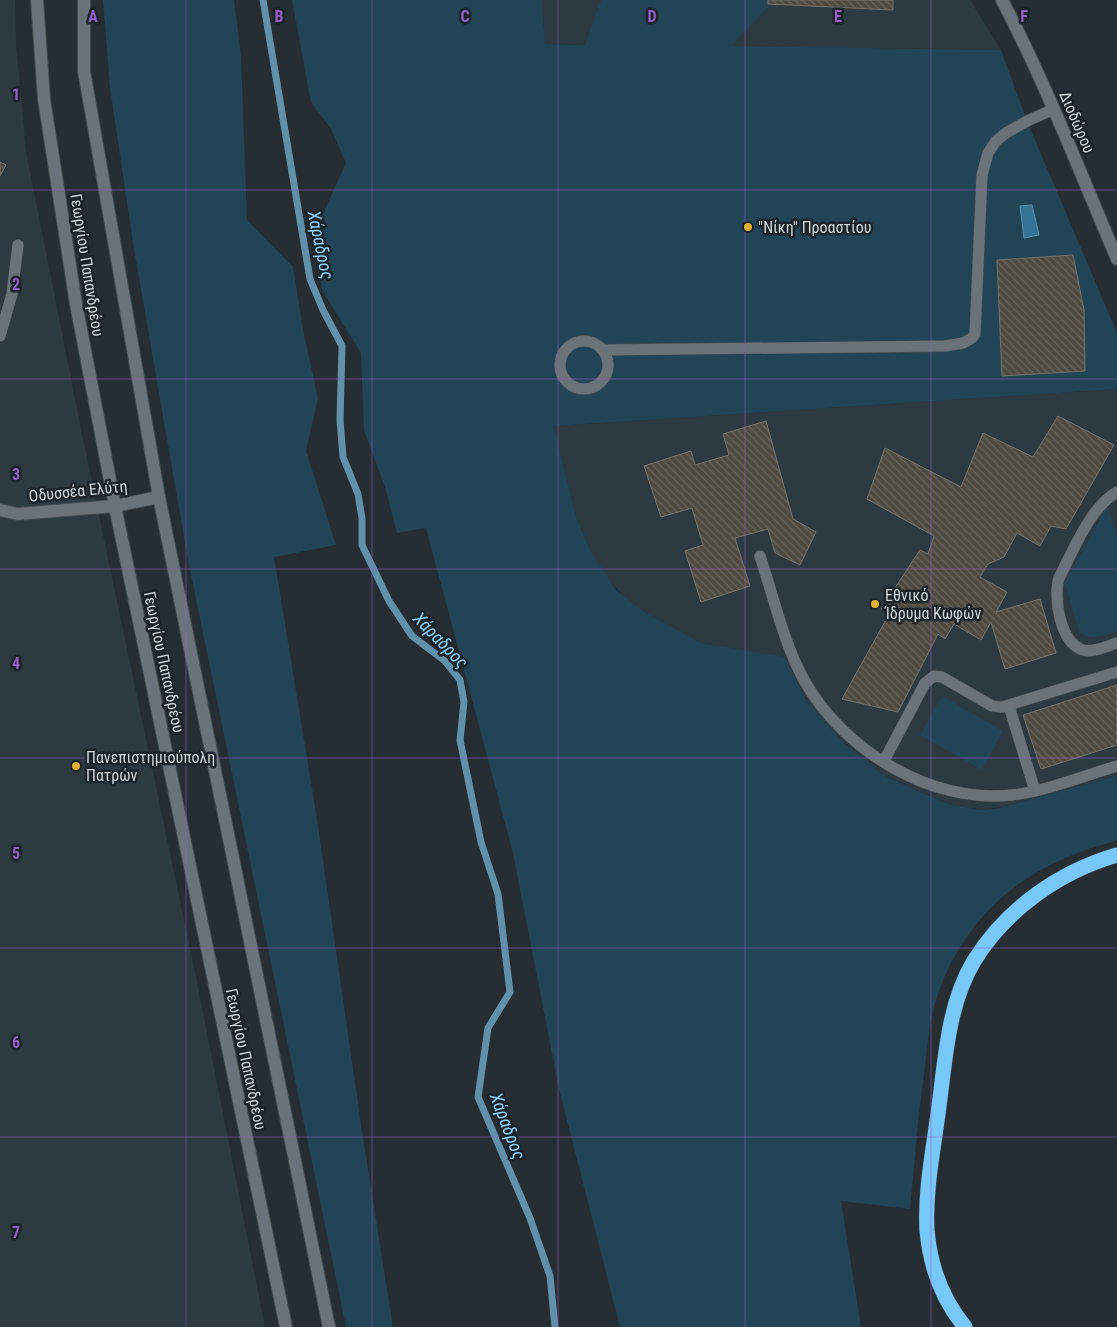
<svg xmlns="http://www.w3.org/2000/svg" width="1117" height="1327" font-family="'Roboto Condensed',sans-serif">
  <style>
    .built { fill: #2d3a42 }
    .green { fill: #224457 }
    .water { fill: #327396; stroke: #6190aa }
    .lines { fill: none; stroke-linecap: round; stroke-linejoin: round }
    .stream { stroke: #6190aa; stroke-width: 7 }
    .building { fill: url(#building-back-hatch); stroke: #77736a }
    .service-casing { stroke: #454b4f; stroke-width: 12 }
    .tertiary-casing { stroke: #454b4f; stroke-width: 14 }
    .secondary-casing { stroke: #454b4f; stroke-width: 14 }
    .motorway-casing { stroke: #454b4f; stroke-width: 16 }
    .service { stroke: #6a7379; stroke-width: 11 }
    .tertiary { stroke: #6a7379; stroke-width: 12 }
    .secondary { stroke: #6a7379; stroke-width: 12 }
    .motorway { stroke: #77c8f7; stroke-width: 15 }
    .grid { fill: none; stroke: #945ec6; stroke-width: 1; stroke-opacity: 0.55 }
    .poi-dot { fill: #e0b034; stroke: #1c2429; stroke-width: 2 }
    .labels { text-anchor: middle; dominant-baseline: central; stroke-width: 5; stroke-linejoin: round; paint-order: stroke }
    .street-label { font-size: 16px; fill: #cfd4d7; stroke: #1c2429 }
    .poi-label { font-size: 16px; fill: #cfd4d7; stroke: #1c2429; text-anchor: start }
    .water-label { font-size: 18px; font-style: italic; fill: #8bd2fc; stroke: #1c2429 }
    .grid-label { font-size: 16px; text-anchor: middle; font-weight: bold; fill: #945ec6; stroke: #1c2429; stroke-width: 5; stroke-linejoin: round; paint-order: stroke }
  </style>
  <defs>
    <pattern id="building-back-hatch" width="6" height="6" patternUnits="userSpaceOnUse" patternTransform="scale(1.25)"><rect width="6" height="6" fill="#4e4a42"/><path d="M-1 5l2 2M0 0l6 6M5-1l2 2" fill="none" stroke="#66635d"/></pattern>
  </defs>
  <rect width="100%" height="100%" fill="#262e33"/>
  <!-- built -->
  <path class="built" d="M0 0H15L16 43 26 152 84 444 197 982 265 1327H0Z
    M542 0H970L1001 50 545 44Z
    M1117 389V776L1009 806 982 810 952 805 915 790 883 775 864 760 834 733 806 701 794 679 721 647 701 643 689 637 643 611 624 598 602 571 591 552 584 535 576 516 554 426Z"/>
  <!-- green -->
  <path class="green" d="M103 0H234L241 56 247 220 293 267 304 335 318 398 306 451 336 545 274 557 317 819 363 1138 393 1327H346L188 560 134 249 110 88Z
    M292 0H542L545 44 585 45 601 0H775L731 46 1001 50 1027 121 1117 333V389L554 426 576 516 591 552 617 591 643 611 701 643 784 657 806 701 845 744 883 775 915 790 952 805 982 810 1000 808 1117 776V840C1099 846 1080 851 1063 859 993 889 944 950 930 1025L918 1123 910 1209 841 1201 861 1327H620L559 1089 513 853 426 528 397 533 385 487 364 430 361 353 322 290 316 229 346 163 331 129 311 102Z
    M1107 506 1117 535V631C1103 635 1091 642 1079 632L1065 583Z
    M942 696 1003 731 982 770 920 735Z"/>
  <!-- water -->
  <path class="water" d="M1032 205 1039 235 1024 238 1020 206Z"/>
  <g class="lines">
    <!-- stream -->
    <path class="stream" d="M263 0 310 279 323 310 342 346 340 420 343 457 358 494 362 518V545L389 601 412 636 445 661 460 680 464 702 460 740 481 842 498 894 510 992 488 1028 478 1097 530 1218 550 1276 555 1327"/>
  </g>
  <!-- building -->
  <path class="building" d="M768 0H893V10L768 4Z
    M0 162 6 165 0 176Z
    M1073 255 1084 310 1085 371 1002 376 997 260Z
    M1058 416 1114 445 1066 529 1051 526 1040 546 1017 533 1004 557 988 564 980 577 1007 592 996 612 1040 599 1056 653 1005 669 991 622 981 640 954 624 945 639 938 634 898 712 842 699 892 609H881L920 550 928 554 934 536 867 499 885 448 961 487 983 433 1033 457Z
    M766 421 793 519 816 532 800 565 775 553 768 529 735 538 750 586 701 602 685 551 703 545 692 508 661 517 644 466 691 451 695 465 729 455 723 434Z
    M1117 685V745L1041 769 1023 715Z"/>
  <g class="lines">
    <defs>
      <path id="service" d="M0 336 12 294 18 245
        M560 365a24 24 0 1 1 48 0a24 24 0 1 1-48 0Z
        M603 350 945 346 963 343 972 338 975 334 982 175 988 153 996 141 1006 133 1027 121 1054 109
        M1117 492C1091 506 1073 551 1059 578 1053 597 1060 643 1083 650 1094 653 1107 646 1117 643
        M760 556C773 595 784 644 804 680 843 750 930 804 1012 795 1047 791 1083 776 1117 766
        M1009 706 1035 791
        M884 761 925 683 934 676 942 677 992 706 1002 707 1117 672"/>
      <path id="tertiary" d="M1002 0C1046 84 1080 172 1117 259
        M0 510 18 514 115 506 159 497"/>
      <path id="secondary" d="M37 0 44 99 76 304 115 506 286 1327
        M84 0V71L159 497 329 1327"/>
      <path id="motorway" d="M965 1327C942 1299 930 1266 927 1230 925 1194 932 1157 937 1121 945 1068 946 1007 974 961 1006 909 1059 872 1117 855"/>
    </defs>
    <!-- service casing -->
    <use href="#service" class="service-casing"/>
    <!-- tertiary casing -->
    <use href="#tertiary" class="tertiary-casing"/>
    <!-- secondary casing -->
    <use href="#secondary" class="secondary-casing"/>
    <!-- motorway casing -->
    <use href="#motorway" class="motorway-casing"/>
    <!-- service -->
    <use href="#service" class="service"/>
    <!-- tertiary -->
    <use href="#tertiary" class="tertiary"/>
    <!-- secondary -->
    <use href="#secondary" class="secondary"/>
    <!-- motorway -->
    <use href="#motorway" class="motorway"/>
  </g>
  <!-- grid -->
  <path class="grid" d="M186 0V1327M372 0V1327M558 0V1327M745 0V1327M931 0V1327M0 190H1117M0 379H1117M0 569H1117M0 758H1117M0 948H1117M0 1137H1117"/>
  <!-- markers -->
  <g class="poi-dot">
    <circle cx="748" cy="227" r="5"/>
    <circle cx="875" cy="604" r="5"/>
    <circle cx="76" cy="766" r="5"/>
  </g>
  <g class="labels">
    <!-- street labels -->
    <g class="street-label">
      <text transform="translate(1077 122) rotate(67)">Διοδώρου</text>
      <text transform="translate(87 265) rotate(81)">Γεωργίου Παπανδρέου</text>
      <text transform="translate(78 491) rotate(-6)">Οδυσσέα Ελύτη</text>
      <text transform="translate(164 662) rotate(78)">Γεωργίου Παπανδρέου</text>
      <text transform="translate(246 1059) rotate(78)">Γεωργίου Παπανδρέου</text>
    </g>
    <!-- poi labels -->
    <g class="poi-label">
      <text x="758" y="227">"Νίκη" Προαστίου</text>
      <text x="885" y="595">Εθνικό<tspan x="885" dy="18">Ίδρυμα Κωφών</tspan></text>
      <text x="86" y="757">Πανεπιστημιούπολη<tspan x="86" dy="18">Πατρών</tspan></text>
    </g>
    <!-- water labels -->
    <g class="water-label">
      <text transform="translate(321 245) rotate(78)">Χάραδρος</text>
      <text transform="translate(441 640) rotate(46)">Χάραδρος</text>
      <text transform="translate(508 1126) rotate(69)">Χάραδρος</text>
    </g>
  </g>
  <g class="grid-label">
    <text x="93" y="22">A</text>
    <text x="279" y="22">B</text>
    <text x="465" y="22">C</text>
    <text x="652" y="22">D</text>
    <text x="838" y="22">E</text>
    <text x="1024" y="22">F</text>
    <text x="16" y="100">1</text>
    <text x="16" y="290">2</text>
    <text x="16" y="480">3</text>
    <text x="16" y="669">4</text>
    <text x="16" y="859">5</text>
    <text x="16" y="1048">6</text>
    <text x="16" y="1238">7</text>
  </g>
</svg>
